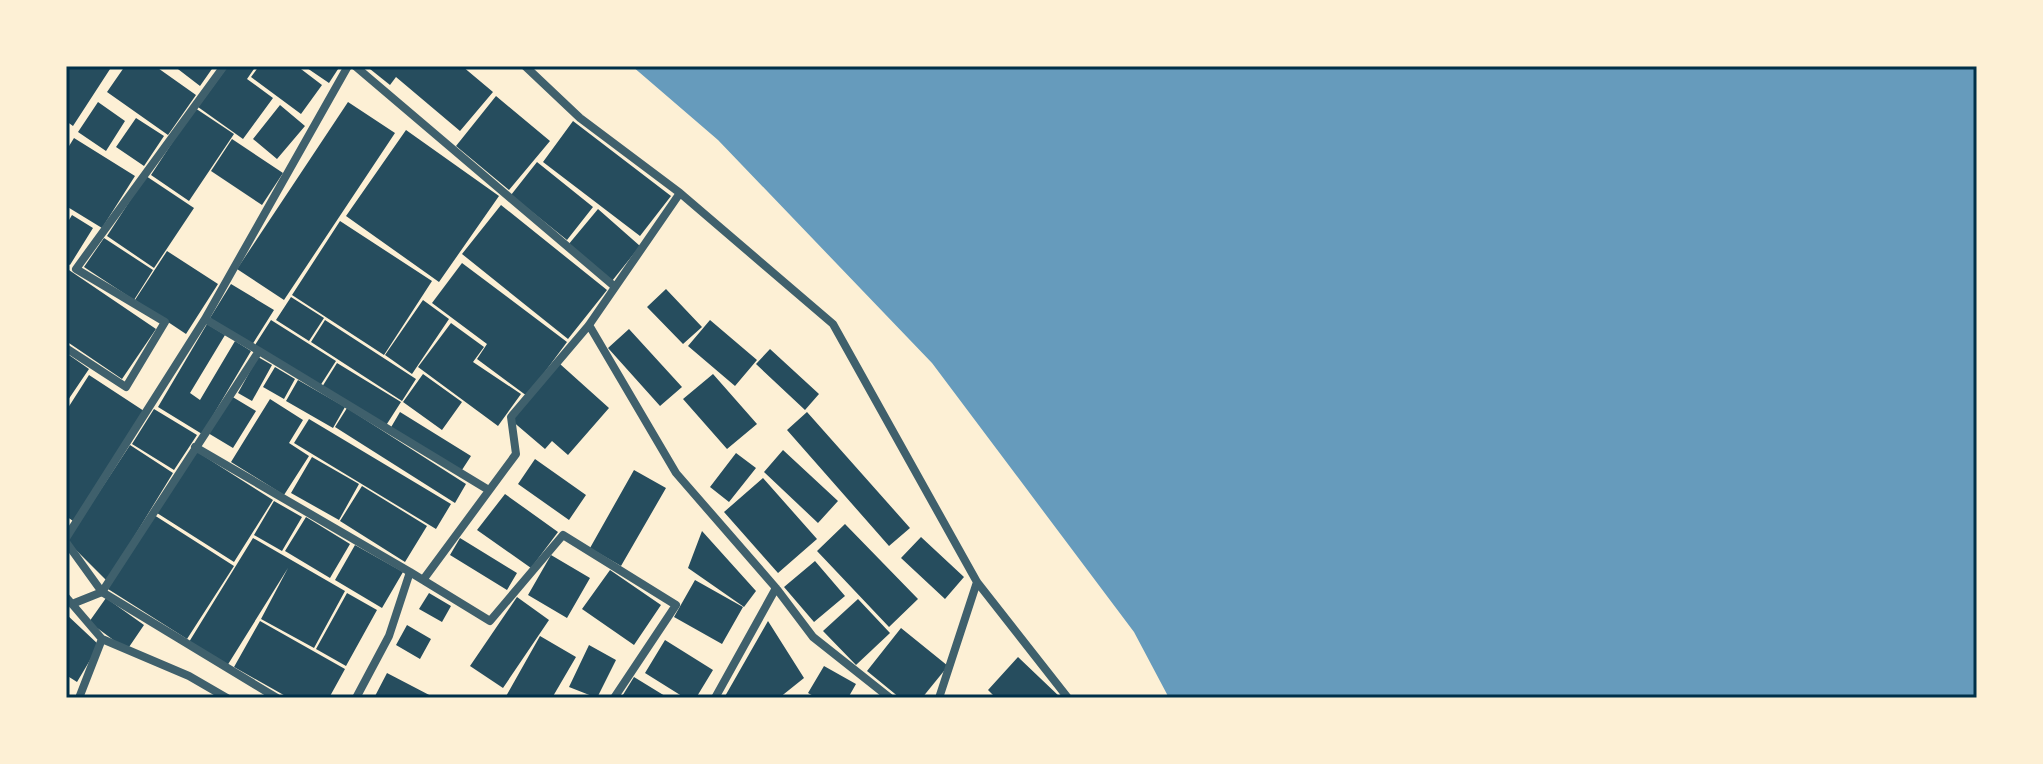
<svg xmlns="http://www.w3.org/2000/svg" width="2043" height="764" font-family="'Asap Condensed',sans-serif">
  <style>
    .water { fill: #669bbc }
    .building { fill: #264d5e }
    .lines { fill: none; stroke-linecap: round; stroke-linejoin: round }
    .minor { stroke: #3f606c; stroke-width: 8 }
    .neatline { fill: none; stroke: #003049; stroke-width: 3 }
  </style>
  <rect width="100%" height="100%" fill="#fdf0d5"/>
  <!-- water -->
  <path class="water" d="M632 66H1977V698H1169L1134 632 932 363 718 140Z"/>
  <!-- building -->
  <path class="building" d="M66 66H112L73 126 66 121Z
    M125 66H155L196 95 168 135 107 92Z
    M174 66H214L200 86Z
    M228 66H256L247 79 273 98 243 139 198 107Z
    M259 66H297L322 85 301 114 251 77Z
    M304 66H340L329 83Z
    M372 66H462L493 92 460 131 396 77 390 85 370 69Z
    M496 96 550 141 509 190 456 146Z
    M98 102 125 121 106 151 78 132Z
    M348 102 395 133 284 300 237 269Z
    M280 105 305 126 277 159 253 139Z
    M195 108 234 134 189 201 151 175Z
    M136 118 164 136 144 166 116 147Z
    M573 121 671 196 640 236 543 162Z
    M406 130 499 196 439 282 346 216Z
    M74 138 135 176 102 228 66 206V151Z
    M232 139 283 173 262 205 211 171Z
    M537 162 593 207 567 240 511 195Z
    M146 176 194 208 154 268 107 236Z
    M501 205 607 290 568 339 462 254Z
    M598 209 640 246 612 281 568 245Z
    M72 215 93 228 70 265 66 263V225Z
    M340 221 432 281 384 355 292 295Z
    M104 238 153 270 134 300 84 267Z
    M167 251 218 284 186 334 135 300Z
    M462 263 567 342 527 396 477 359 487 344 432 303Z
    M66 268 156 329 122 379 66 341Z
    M231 284 274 310 252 345 210 318Z
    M666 289 702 327 683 344 647 307Z
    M291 297 324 318 309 341 276 320Z
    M423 300 449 319 412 374 385 355Z
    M271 320 336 361 320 386 255 345Z
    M325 320 416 379 402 401 311 342Z
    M710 320 757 360 735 386 688 346Z
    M451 323 484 347 473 362 521 394 498 426 418 367Z
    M207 324 225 335 190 393 200 400 235 341 251 351 202 434 158 407Z
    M629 329 682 387 660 406 608 348Z
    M770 349 819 394 805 410 756 364Z
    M69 355 89 369 66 403V359Z
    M258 357 272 365 252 401 238 393Z
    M337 363 401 402 385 427 322 387Z
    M560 364 609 408 568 455 552 441 545 449 511 420Z
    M275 367 295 379 284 399 263 387Z
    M423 374 462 402 442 430 403 402Z
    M713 374 757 424 727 449 683 399Z
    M89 375 144 411 73 521 66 516V411Z
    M298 380 345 407 333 428 286 401Z
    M231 396 256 411 233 448 208 433Z
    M270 399 303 420 289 443 309 456 284 495 231 462Z
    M347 408 466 484 455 503 335 427Z
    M154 409 197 435 174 470 132 444Z
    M400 412 471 456 460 473 390 429Z
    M807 412 910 528 889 546 787 430Z
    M309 419 451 504 436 529 294 443Z
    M130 445 173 473 107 581 67 541Z
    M783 450 838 501 818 523 764 472Z
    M196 451 273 500 234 562 157 513Z
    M736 453 756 468 729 502 710 487Z
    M312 457 359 484 339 520 291 493Z
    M535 459 586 495 569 520 518 484Z
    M634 470 666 488 621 566 590 548Z
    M763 478 817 539 778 573 724 512Z
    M362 486 427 526 405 562 340 521Z
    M505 494 558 532 531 568 477 530Z
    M274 501 302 517 282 551 254 535Z
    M154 515 234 566 187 639 108 589Z
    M306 517 350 544 330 578 285 551Z
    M845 524 918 599 889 627 817 551Z
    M702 531 756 591 744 607 688 568Z
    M921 537 964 577 945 599 901 558Z
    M253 538 345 591 314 648 261 619 288 568 227 666 189 642Z
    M460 538 517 573 507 590 450 555Z
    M355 545 403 572 382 608 335 580Z
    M551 555 590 578 567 618 528 595Z
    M815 561 845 596 814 622 784 587Z
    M610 570 661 605 634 645 582 609Z
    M695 580 743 607 722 644 674 617Z
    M347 593 377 610 346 666 316 649Z
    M429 593 451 606 442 622 419 609Z
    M517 597 549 620 503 688 470 666Z
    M106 598 144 625 127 650 89 622Z
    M858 599 890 633 856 665 823 631Z
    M66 614 99 645 77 682 66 675Z
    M260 621 345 669 329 698H289L234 667Z
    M768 621 804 678 779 698H724Z
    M407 625 431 639 420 659 396 645Z
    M901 628 948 666 922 698H900L867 671Z
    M540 636 576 657 552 698H505Z
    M665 640 713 670 696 698H685L645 673Z
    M589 645 616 660 597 698 569 687Z
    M1018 657 1061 698H996L988 690Z
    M824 666 856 684 848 698H817L808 693Z
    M387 673 435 698H374Z
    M634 677 665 696 664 698H621Z"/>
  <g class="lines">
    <!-- minor -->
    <path class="minor" d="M355 66 614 286
      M525 66 580 118 680 193 833 324 977 582 1068 698
      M589 325 676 473 776 588 813 637 890 698
      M66 348 126 387 165 322 76 269 224 66
      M259 351 487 489
      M195 447 410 572
      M66 538 205 319
      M66 542 102 592 277 698
      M423 580 490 621 563 535 676 605 614 698
      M66 597 102 639 189 676 227 698
      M72 604 102 592 259 351 205 319 348 66
      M79 698 102 639
      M356 698 389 636 410 572 423 580 516 454 511 417 589 325 680 193
      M715 698 776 588
      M939 698 977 582"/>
  </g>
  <!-- border -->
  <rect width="2043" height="764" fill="none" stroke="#fdf0d5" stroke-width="136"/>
  <rect x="68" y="68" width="1907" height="628" class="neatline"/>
</svg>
